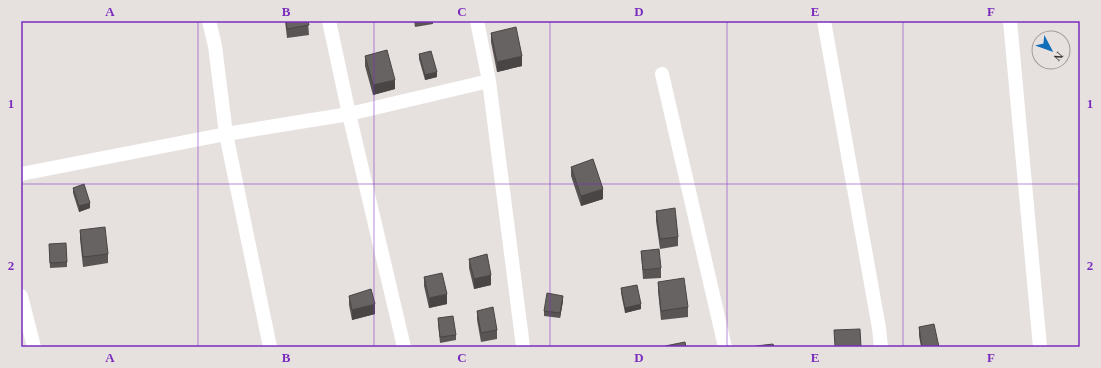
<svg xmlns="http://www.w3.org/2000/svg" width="1101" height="368" font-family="Georgia,serif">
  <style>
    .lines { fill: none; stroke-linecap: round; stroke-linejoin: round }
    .minor { stroke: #fff; stroke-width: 14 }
    .wall { fill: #595555 }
    .shaded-wall { fill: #494545 }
    .building { fill: #686363; stroke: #494545 }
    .grid { fill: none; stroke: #7b2cbf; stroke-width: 1; stroke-opacity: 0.55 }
    .neatline { fill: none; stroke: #7b2cbf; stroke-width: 1.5 }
    .grid-label { font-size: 13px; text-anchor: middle; font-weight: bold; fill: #7b2cbf }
  </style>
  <rect width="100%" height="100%" fill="#e6e1de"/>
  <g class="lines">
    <!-- minor -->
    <path class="minor" d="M209 21 215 46 226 134 270 347
      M329 21 349 114 404 347
      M477 21 489 81 523 347
      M824 21 879 328 881 347
      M1010 21 1040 347
      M662 74 725 347
      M21 174 226 134 349 114 489 81
      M21 296 34 347"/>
  </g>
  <!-- wall -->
  <path class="wall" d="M285 21H308L309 35 287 38Z
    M414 21H433V24L415 27Z
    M491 33 522 66 497 72 491 42Z
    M419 54 437 77 425 80 419 59Z
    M365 56 395 89 373 95 365 66Z
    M571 167 603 199 581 206 571 176Z
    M73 188 90 208 79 212 73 193Z
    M656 211 678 237V246L660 249 656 221Z
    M80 230 108 254V263L83 267 80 239Z
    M49 249 67 262V267L50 268Z
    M641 251 661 268V278L643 279Z
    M469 259 491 285 474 289 469 268Z
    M424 277 447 304 429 308 424 286Z
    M658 282 688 307V317L661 320 658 291Z
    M621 288 641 309 625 313 621 293Z
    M349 296 375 314 352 320 349 305Z
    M563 301 560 318 544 316V311Z
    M477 311 497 330V339L481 342 477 320Z
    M438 318 456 335V340L440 343 438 323Z
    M919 327 939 347H921L919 336Z"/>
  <!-- shaded-wall -->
  <path class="shaded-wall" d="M522 56V66L497 72V62Z
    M437 72V77L425 80V75Z
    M395 80V89L373 95V85Z
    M603 189V199L581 206V196Z
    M90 203V208L79 212V206Z
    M491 275V285L474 289V279Z
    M447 294V304L429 308V298Z
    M563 296V301L560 318V313Z
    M375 304V314L352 320V310Z
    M641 304V309L625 313V308Z"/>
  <!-- building -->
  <path class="building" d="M286 21H308L309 25 287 29Z
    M516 27 522 56 497 62 491 33Z
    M387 50 395 80 373 85 365 56Z
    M431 51 437 72 425 75 419 54Z
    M593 159 603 189 581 196 571 167Z
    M84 184 90 203 79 206 73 188Z
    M675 208 678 237 660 239 656 211Z
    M105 227 108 254 83 257 80 230Z
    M66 243 67 262 50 263 49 244Z
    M659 249 661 268 643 270 641 251Z
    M487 254 491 275 474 279 469 259Z
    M442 273 447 294 429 298 424 277Z
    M684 278 688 307 661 311 658 282Z
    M637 285 641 304 625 308 621 288Z
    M371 289 375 304 352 310 349 296Z
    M547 293 563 296 560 313 544 311Z
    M493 307 497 330 481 333 477 311Z
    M453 316 456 335 440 337 438 318Z
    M934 324 939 347H922L919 327Z
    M860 329 861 347H835L834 330Z
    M685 342 686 347H666L665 346Z
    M773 344 774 347H756V346Z"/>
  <!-- grid -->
  <path class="grid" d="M198 21V347M374 21V347M550 21V347M727 21V347M903 21V347M21 184H1080"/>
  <!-- border -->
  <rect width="1101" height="368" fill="none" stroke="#e6e1de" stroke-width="44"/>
  <!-- north arrow -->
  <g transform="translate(1051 50) rotate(131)"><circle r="19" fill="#e6e1de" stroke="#a09c9a"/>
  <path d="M0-3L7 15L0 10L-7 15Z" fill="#106dba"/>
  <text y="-6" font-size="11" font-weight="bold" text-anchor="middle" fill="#363534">N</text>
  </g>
  <rect x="22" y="22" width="1057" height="324" class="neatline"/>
  <g class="grid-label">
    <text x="110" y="16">A</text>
    <text x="286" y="16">B</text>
    <text x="462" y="16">C</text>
    <text x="639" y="16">D</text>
    <text x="815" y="16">E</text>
    <text x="991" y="16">F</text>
    <text x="11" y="108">1</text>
    <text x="1090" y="108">1</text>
    <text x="11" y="270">2</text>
    <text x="1090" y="270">2</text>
    <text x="110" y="362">A</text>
    <text x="286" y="362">B</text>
    <text x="462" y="362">C</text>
    <text x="639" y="362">D</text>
    <text x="815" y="362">E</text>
    <text x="991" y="362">F</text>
  </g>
</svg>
